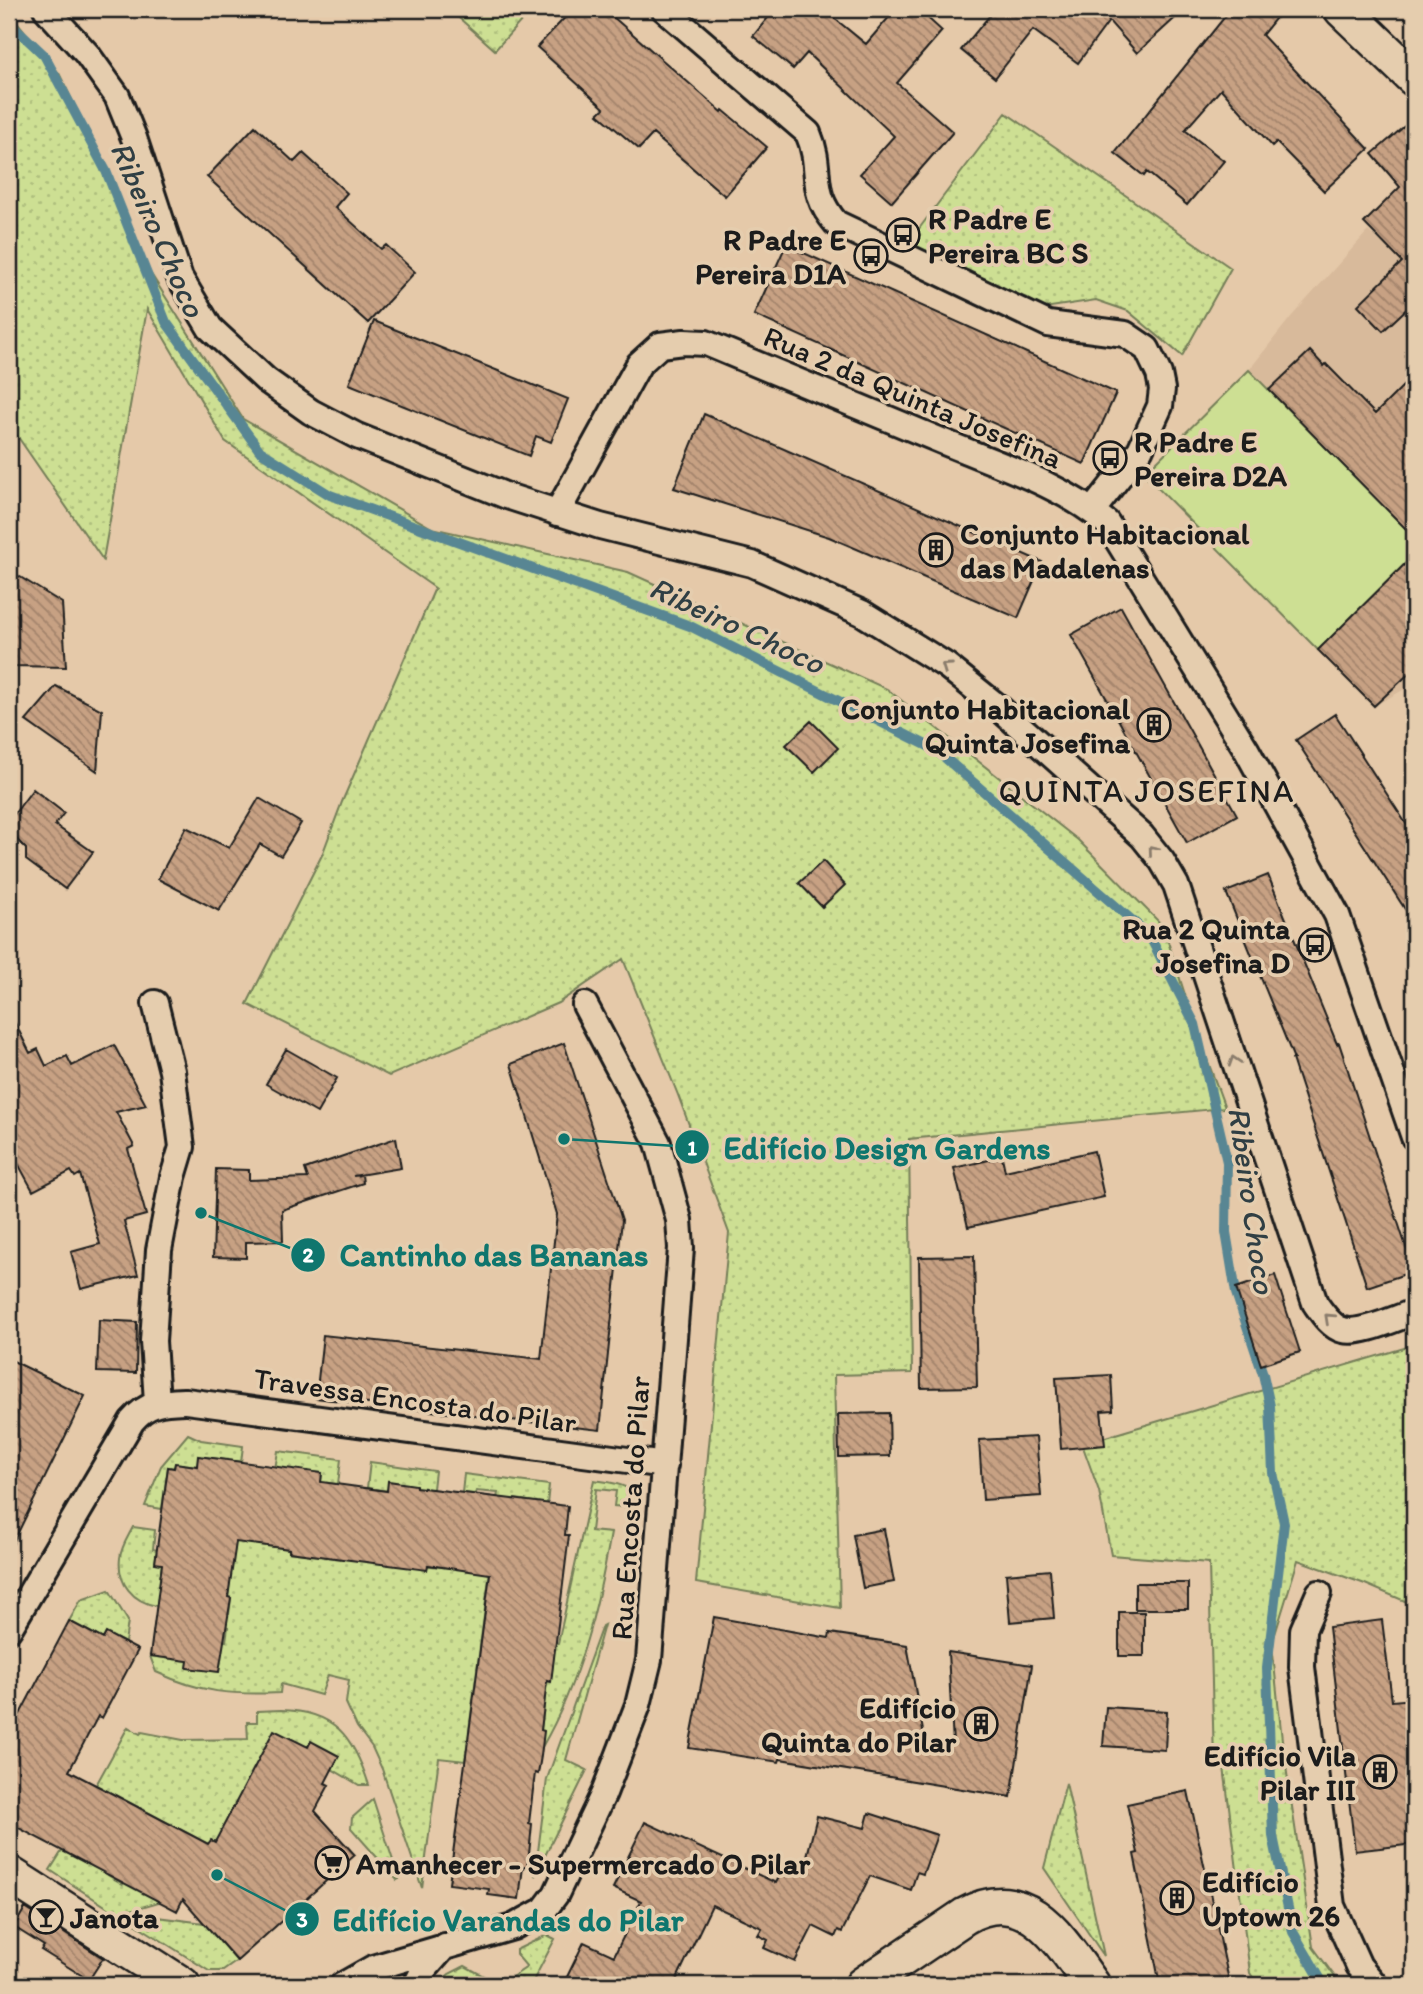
<svg xmlns="http://www.w3.org/2000/svg" width="1423" height="1994" font-family="Itim,sans-serif">
  <style>
    .built { fill: #d8ba9b }
    .green { fill: url(#green-dots); stroke: #747e58; stroke-width: 2 }
    .pitch { fill: #cddf93; stroke: #747e58; stroke-width: 2 }
    .lines { fill: none; stroke-linecap: round; stroke-linejoin: round }
    .stream { stroke: #598693; stroke-width: 10 }
    .building { fill: url(#building-back-hatch); stroke: #1c1c1c; stroke-width: 2 }
    .street-casing { stroke: #1c1c1c; stroke-width: 30 }
    .secondary-casing { stroke: #1c1c1c; stroke-width: 40 }
    .street { stroke: #e5cdae; stroke-width: 24 }
    .secondary { stroke: #e5cdae; stroke-width: 35 }
    .oneway { stroke: #8b7d6c }
    .labels { text-anchor: middle; dominant-baseline: central; stroke-width: 7; stroke-linejoin: round; paint-order: stroke }
    .poi-label { font-size: 30px; font-weight: bold; fill: #1c1c1c; stroke: #e5cdae; text-anchor: start }
    .street-label { font-size: 30px; fill: #1c1c1c; stroke: #e5cdae }
    .water-label { font-size: 32px; font-style: italic; fill: #303f44; stroke: #e5cdae }
    .neighbourhood-label { font-size: 32px; letter-spacing: 2px; fill: #1c1c1c; stroke: #e5cdae }
    .leader { fill: none; stroke: #0f766e; stroke-width: 2.5 }
    .callout-dot { fill: #0f766e; stroke: #e5cdae; stroke-width: 2.5 }
    .mark-label { font-size: 21px; text-anchor: middle; font-weight: bold; fill: #fff }
    .callout-label { font-size: 32px; text-anchor: middle; font-weight: bold; fill: #0f766e; stroke: #e5cdae; stroke-width: 7; stroke-linejoin: round; paint-order: stroke }
  </style>
  <defs>
    <pattern id="green-dots" width="8" height="8" patternUnits="userSpaceOnUse" patternTransform="scale(1.75)"><rect width="8" height="8" fill="#cddf93"/><path d="M2 2h.1M6 6h.1" fill="none" stroke="#afbf7e" stroke-width="1.8" stroke-linecap="round"/></pattern>
    <pattern id="building-back-hatch" width="6" height="6" patternUnits="userSpaceOnUse" patternTransform="scale(1.75)"><rect width="6" height="6" fill="#c7a183"/><path d="M-1 5l2 2M0 0l6 6M5-1l2 2" fill="none" stroke="#a1826a"/></pattern>
  </defs>
  <rect width="100%" height="100%" fill="#e5c9a9"/>
  <filter id="ink" filterUnits="userSpaceOnUse"><feTurbulence type="fractalNoise" baseFrequency=".0143" numOctaves="2"/><feDisplacementMap in="SourceGraphic" scale="14" xChannelSelector="R" yChannelSelector="G"/><feConvolveMatrix kernelMatrix="1 2 1 2 8 2 1 2 1" color-interpolation-filters="sRGB"/></filter>
  <g filter="url(#ink)">
    <!-- built -->
    <path class="built" d="M1414 212V684L1374 706 1144 474 1249 370 1291 317 1368 231 1382 243Z"/>
    <!-- green -->
    <path class="green" d="M449 9H532L495 50Z
      M9 12 59 73 92 140 144 263 243 419 432 528 628 572 887 689 1078 840 1163 926 1196 1029 1225 1108 909 1139 912 1373 834 1375 840 1608 696 1583 729 1233 678 1095 623 959 558 1003 389 1076 247 1004 322 855 342 802 435 588 225 441 147 309 103 560 9 424Z
      M1006 113 1231 268 1182 356 1128 311 1096 300 1038 309 906 246Z
      M1414 1345V1605L1365 1584 1298 1560 1272 1644 1282 1740 1313 1947 1341 1985H1258L1250 1973 1223 1759 1214 1763 1209 1563 1111 1555 1099 1491 1082 1444Z
      M188 1434 201 1440 243 1446 241 1462 199 1456 197 1466 175 1463 174 1468 168 1467 162 1509 145 1506 161 1466Z
      M278 1451 341 1459 338 1484 321 1482 322 1473 275 1469Z
      M370 1462 435 1471 432 1497 367 1488Z
      M464 1474 549 1485 547 1504 516 1499 496 1504 498 1493 476 1491 475 1494 462 1493Z
      M594 1480C613 1483 637 1483 637 1508L614 1506 616 1491 596 1489 591 1531 611 1533C598 1607 580 1681 542 1747L541 1730 547 1681H551L555 1644 558 1643Z
      M133 1527 155 1530 153 1549 157 1550 155 1563 162 1564 157 1606C133 1602 117 1583 120 1558 121 1547 128 1537 133 1527Z
      M228 1538 289 1549V1552L451 1568 453 1560 490 1571 465 1761 439 1758 422 1888 382 1769 372 1747 357 1727 346 1703 349 1680 328 1675 321 1695 281 1684 280 1693C230 1695 202 1693 156 1672L150 1656 188 1661V1668L219 1672 223 1641H226L228 1627 225 1626 226 1614H229L231 1598 228 1597 231 1573Z
      M109 1590 128 1621 125 1643 106 1633 103 1639 69 1621 81 1600Z
      M604 1625 566 1760 587 1770 535 1876 547 1779 602 1626Z
      M281 1710C335 1711 353 1736 369 1785H359L332 1769 338 1756 311 1742 215 1842 208 1844 96 1785 128 1727 140 1734 142 1732 183 1740 248 1739 247 1722H257V1711Z
      M1066 1783 1104 1956 1044 1868Z
      M373 1799 399 1879 397 1880 351 1828 352 1818Z
      M62 1851 109 1872 108 1875 123 1884 125 1880 157 1896 156 1900 159 1902 124 1912 113 1911 50 1870Z
      M157 1917 204 1923 237 1961 223 1971H209L134 1923Z
      M547 1935 555 1939 531 1985H437L449 1974 465 1966 500 1985 527 1967 516 1954V1950Z"/>
    <!-- pitch -->
    <path class="pitch" d="M1249 370 1414 537V555L1318 650 1144 474Z"/>
    <g class="lines">
      <!-- stream -->
      <path class="stream" d="M9 22 44 55 106 171 166 322 260 451 330 495 690 626 936 750 1149 935 1195 1024 1227 1162 1226 1232 1236 1293 1263 1374 1270 1406 1273 1473 1284 1523 1267 1668 1273 1836 1293 1932 1324 1985"/>
    </g>
    <!-- building -->
    <path class="building" d="M573 9H604L722 112 723 110 767 147 725 196 653 134 639 149 598 114 604 108 537 47Z
      M775 9H823L866 44 896 9H918L942 31 897 83 953 132 892 202 860 174 894 136 807 53 793 69 753 36Z
      M995 9H1185L1137 53 1109 21 1078 63 1033 30 995 78 961 50Z
      M1231 9H1283L1262 35 1369 149 1324 191 1276 142 1272 146 1221 89 1185 130 1224 161 1187 205 1147 172 1144 176 1115 153Z
      M1414 118V302L1383 331 1358 305 1402 262 1364 223 1400 187 1372 154Z
      M255 126 294 162 303 153 347 193 335 207 381 249 386 245 415 272 368 323 207 177Z
      M786 245 1116 393 1084 464 754 315Z
      M374 321 568 399 551 442 536 436 529 456 349 384Z
      M1310 351 1324 366 1326 364 1375 414 1414 375V537L1269 390Z
      M704 414 1042 562 1018 618 829 537 674 488Z
      M1414 555V669L1374 706 1318 650Z
      M9 570 62 603 66 667 12 666Z
      M1121 607 1237 815 1187 843 1071 635Z
      M56 686 102 710 97 771 26 721Z
      M1335 714 1414 836V923L1296 740Z
      M811 721 838 748 814 772 786 745Z
      M33 789 64 813 55 825 93 852 65 889 26 860V849L9 831V821Z
      M259 798 301 823 281 856 260 844 219 911 158 879 186 827 229 848Z
      M823 861 845 885 822 907 799 883Z
      M1268 875 1337 1044 1339 1043 1414 1271 1367 1287 1292 1059H1294L1226 892Z
      M9 1011 30 1053 38 1049 46 1066 67 1056 72 1066 114 1045 146 1105 116 1112 134 1146 128 1149 146 1215 124 1221 138 1275 81 1289 71 1252 100 1244 80 1174 75 1177 71 1171 33 1191 9 1147Z
      M564 1043 622 1220 600 1430 316 1398 323 1335 541 1359 557 1214 511 1064Z
      M286 1049 337 1078 317 1113 266 1084Z
      M396 1138 401 1168 353 1176 362 1175 363 1183 282 1210 283 1241 246 1242V1258L213 1257 216 1169 249 1170V1180L308 1178 305 1169Z
      M1094 1151 1104 1197 968 1227 954 1168 1002 1157 1005 1171Z
      M974 1256 977 1387 921 1388 919 1257Z
      M1275 1275 1300 1352 1261 1365 1236 1288Z
      M99 1320 137 1322 136 1373 97 1372Z
      M9 1359 85 1396 9 1551Z
      M1111 1375 1113 1410 1101 1411 1105 1445 1061 1449 1056 1378Z
      M889 1413 890 1456 839 1457 838 1414Z
      M1036 1437 1041 1496 983 1500 979 1440Z
      M198 1456 322 1473 321 1482 387 1491 388 1481 416 1485V1487L568 1506 565 1535H569L551 1682 547 1681 541 1730 544 1731 541 1756 538 1774 535 1773 529 1823 532 1824 529 1854 527 1867H523L519 1899 488 1895 489 1889 449 1884 490 1574 428 1565 427 1570 289 1552V1549L236 1542 228 1597 231 1598 219 1672 187 1668 188 1661 150 1656 162 1564 155 1563 168 1467 174 1468 175 1463 197 1466Z
      M884 1529 894 1582 863 1588 853 1535Z
      M1050 1570 1054 1618 1010 1622 1006 1574Z
      M1135 1583H1188V1609H1135Z
      M1119 1612H1144V1656H1119Z
      M714 1617 829 1638 830 1633 907 1645 926 1747 953 1744 948 1652 1032 1665 1011 1797 780 1759 779 1762 689 1748Z
      M1382 1620 1392 1701 1414 1699V1844L1355 1851 1329 1627Z
      M69 1621 103 1639 106 1633 138 1650 102 1718 98 1716 69 1771 208 1844 211 1840 215 1842 274 1730 308 1747 311 1741 339 1756 325 1783 329 1785 315 1811 355 1855 237 1961 183 1899 177 1911 9 1823V1729L16 1714 19 1716Z
      M1106 1707 1167 1711 1165 1750 1103 1746Z
      M1188 1791 1230 1985H1160L1134 1854 1138 1853 1127 1804Z
      M869 1813 937 1835 923 1874 917 1872 911 1890 870 1876 842 1932 838 1930 835 1937 813 1926 795 1962 764 1948 768 1940 758 1935 762 1928 712 1905 674 1985H563L584 1942 614 1956 641 1901 613 1888 645 1822 776 1883 786 1863 803 1872 817 1816 865 1828Z
      M25 1908 103 1958 89 1980 41 1950 44 1946 14 1927Z"/>
    <g class="lines">
      <defs>
        <path id="street" d="M46 9 87 54 117 96 134 138 180 278 210 328 266 380 311 412 357 436 507 496 600 526 752 564 862 613 947 666 998 707 1142 836 1162 861 1176 885 1315 1303C1322 1313 1331 1327 1343 1330 1361 1335 1396 1318 1414 1312
          M664 9 808 133C824 170 807 190 836 223L1048 324 1125 334 1147 349 1159 374 1162 389 1160 406 1140 450 1092 511
          M557 513 639 364 660 345 684 342 706 343C786 376 865 409 944 442 999 465 1061 484 1107 523L1246 749 1337 915 1414 1137
          M155 1003 172 1071 182 1147 173 1177 159 1250 153 1341 157 1402
          M1319 1593 1303 1630 1302 1667 1332 1906 1359 1966 1375 1985
          M9 1629 132 1421C148 1402 163 1402 186 1401L665 1465
          M343 1985 373 1968 513 1927 544 1910 556 1894 604 1793 638 1705 649 1660 681 1248 679 1220 658 1143 585 1005
          M416 1985 423 1971 445 1946"/>
        <path id="secondary" d="M1342 9 1414 78
          M9 1874 182 1985
          M863 1985 965 1916C1027 1881 1061 1942 1092 1985"/>
      </defs>
      <!-- street casing -->
      <use href="#street" class="street-casing"/>
      <!-- secondary casing -->
      <use href="#secondary" class="secondary-casing"/>
      <!-- street -->
      <use href="#street" class="street"/>
      <!-- secondary -->
      <use href="#secondary" class="secondary"/>
    </g>
    <!-- one-way arrows -->
    <defs><path id="oneway-chevron" d="M-2-3.5L2.5 0L-2 3.5" fill="none" stroke-width="1.6" stroke-linecap="round" stroke-linejoin="round" transform="scale(1.75)"/></defs>
    <g class="oneway">
      <use href="#oneway-chevron" transform="translate(946 667) rotate(-145)"/>
      <use href="#oneway-chevron" transform="translate(1153 850) rotate(-130)"/>
      <use href="#oneway-chevron" transform="translate(1234 1061) rotate(-108)"/>
      <use href="#oneway-chevron" transform="translate(1329 1318) rotate(-137)"/>
    </g>
  </g>
  <!-- icons -->
  <defs>
    <symbol id="bus-ring" viewBox="-11 -11 22 22"><circle r="9.5" fill="#e5cdae" stroke="#1c1c1c" stroke-width="1.5"/><path d="M-5-6H5V4H4V6H2V4H-2V6H-4V4H-5ZM-3.5-4V0h7V-4ZM-3.5 1.2v1.5H-2V1.2ZM2 1.2v1.5H3.5V1.2Z" fill="#1c1c1c"/></symbol>
    <symbol id="building-ring" viewBox="-11 -11 22 22"><circle r="9.5" fill="#e5cdae" stroke="#1c1c1c" stroke-width="1.5"/><path d="M-4-6H4V6H1V3H-1V6H-4ZM-2.5-4.3h1.7v1.8h-1.7ZM.8-4.3h1.7v1.8H.8ZM-2.5-1h1.7V.8h-1.7ZM.8-1h1.7V.8H.8Z" fill="#1c1c1c"/></symbol>
    <symbol id="supermarket-ring" viewBox="-11 -11 22 22"><circle r="9.5" fill="#e5cdae" stroke="#1c1c1c" stroke-width="1.5"/><path d="M-6-5.5h2.5l.6 2H6L4.5 2H-2.5L-4.4-4H-6ZM-1.5 3.2a1.3 1.3 0 1 0 .1 0ZM3 3.2a1.3 1.3 0 1 0 .1 0Z" fill="#1c1c1c"/></symbol>
    <symbol id="bar-ring" viewBox="-11 -11 22 22"><circle r="9.5" fill="#e5cdae" stroke="#1c1c1c" stroke-width="1.5"/><path d="M-6-5H6L.8 .8V4.5H3.5V6h-7V4.5H-.8V.8Z" fill="#1c1c1c"/></symbol>
  </defs>
  <g fill-rule="evenodd">
    <use href="#bus-ring" x="884" y="216" width="38" height="38"/>
    <use href="#bus-ring" x="852" y="237" width="38" height="38"/>
    <use href="#bus-ring" x="1091" y="439" width="38" height="38"/>
    <use href="#building-ring" x="917" y="531" width="38" height="38"/>
    <use href="#building-ring" x="1135" y="706" width="38" height="38"/>
    <use href="#bus-ring" x="1296" y="926" width="38" height="38"/>
    <use href="#building-ring" x="962" y="1705" width="38" height="38"/>
    <use href="#building-ring" x="1361" y="1753" width="38" height="38"/>
    <use href="#supermarket-ring" x="313" y="1844" width="38" height="38"/>
    <use href="#building-ring" x="1158" y="1879" width="38" height="38"/>
    <use href="#bar-ring" x="27" y="1898" width="38" height="38"/>
  </g>
  <g class="labels">
    <!-- poi labels -->
    <g class="poi-label">
      <text x="928" y="218">R Padre E<tspan x="928" dy="34">Pereira BC S</tspan></text>
      <text x="846" y="239" text-anchor="end">R Padre E<tspan x="846" dy="34">Pereira D1A</tspan></text>
      <text x="1134" y="441">R Padre E<tspan x="1134" dy="34">Pereira D2A</tspan></text>
      <text x="960" y="533">Conjunto Habitacional<tspan x="960" dy="34">das Madalenas</tspan></text>
      <text x="1130" y="708" text-anchor="end">Conjunto Habitacional<tspan x="1130" dy="34">Quinta Josefina</tspan></text>
      <text x="1290" y="928" text-anchor="end">Rua 2 Quinta<tspan x="1290" dy="34">Josefina D</tspan></text>
      <text x="956" y="1707" text-anchor="end">Edifício<tspan x="956" dy="34">Quinta do Pilar</tspan></text>
      <text x="1356" y="1755" text-anchor="end">Edifício Vila<tspan x="1356" dy="34">Pilar III</tspan></text>
      <text x="356" y="1863">Amanhecer - Supermercado O Pilar</text>
      <text x="1202" y="1881">Edifício<tspan x="1202" dy="34">Uptown 26</tspan></text>
      <text x="70" y="1917">Janota</text>
    </g>
    <!-- street labels -->
    <g class="street-label">
      <text transform="translate(913 397) rotate(23)">Rua 2 da Quinta Josefina</text>
      <text transform="translate(415 1400) rotate(8)">Travessa Encosta do Pilar</text>
      <text transform="translate(630 1508) rotate(-86)">Rua Encosta do Pilar</text>
    </g>
    <!-- water labels -->
    <g class="water-label">
      <text transform="translate(158 229) rotate(66)">Ribeiro Choco</text>
      <text transform="translate(737 625) rotate(25)">Ribeiro Choco</text>
      <text transform="translate(1252 1200) rotate(82)">Ribeiro Choco</text>
    </g>
    <!-- neighbourhood labels -->
    <g class="neighbourhood-label">
      <text x="1147" y="791">QUINTA JOSEFINA</text>
    </g>
  </g>
  <!-- callouts -->
  <path class="leader" d="M564 1139L692 1147M201 1213L308 1255M217 1875L302 1919"/>
  <g class="callout-dot">
    <circle cx="564" cy="1139" r="7"/>
    <circle cx="201" cy="1213" r="7"/>
    <circle cx="217" cy="1875" r="7"/>
    <circle cx="692" cy="1147" r="18"/>
    <circle cx="308" cy="1255" r="18"/>
    <circle cx="302" cy="1919" r="18"/>
  </g>
  <g class="mark-label">
    <text x="692" y="1155">1</text>
    <text x="308" y="1262">2</text>
    <text x="302" y="1927">3</text>
  </g>
  <g class="callout-label">
    <text x="887" y="1159">Edifício Design Gardens</text>
    <text x="494" y="1266">Cantinho das Bananas</text>
    <text x="508" y="1931">Edifício Varandas do Pilar</text>
  </g>
  <!-- margin -->
  <rect width="1423" height="1994" fill="none" stroke="#e5cdae" stroke-width="35"/>
  <rect x="18" y="18" width="1388" height="1959" fill="none" stroke="#1c1c1c" stroke-width="2.5" filter="url(#ink)"/>
</svg>
